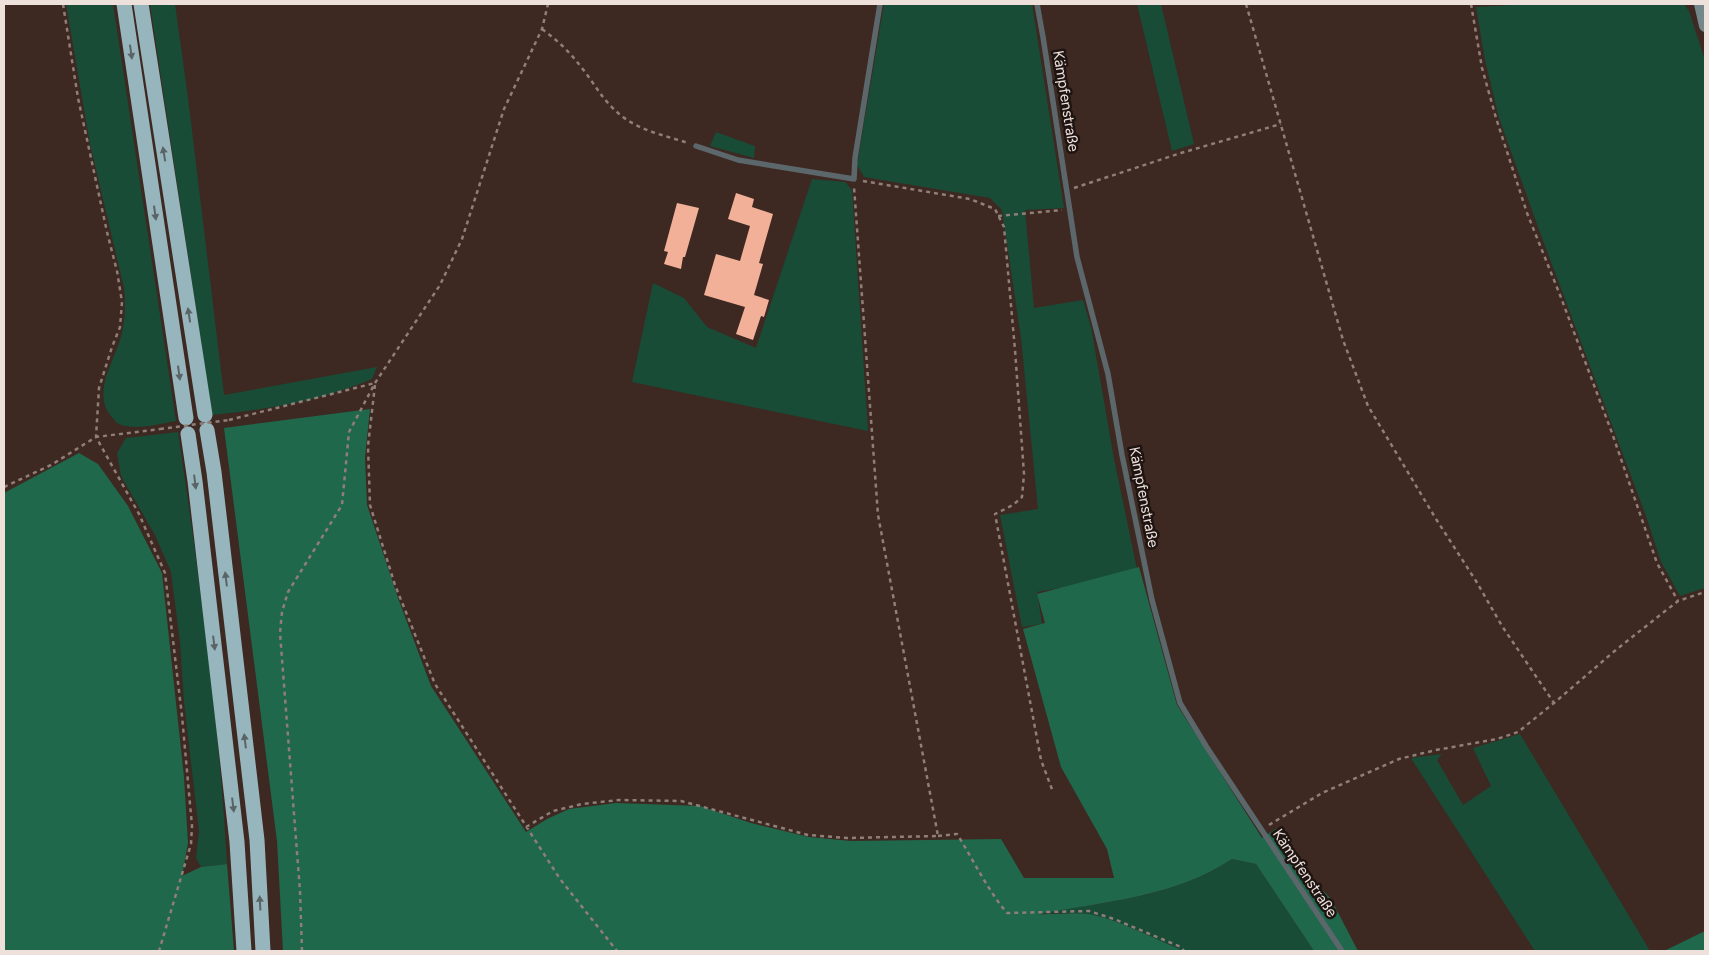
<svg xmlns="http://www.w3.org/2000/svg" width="1709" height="955" font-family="Figtree,sans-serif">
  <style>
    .green { fill: #184c37 }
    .forest { fill: #1f684c }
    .building { fill: #f3b098 }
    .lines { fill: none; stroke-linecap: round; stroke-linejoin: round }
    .path { stroke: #907e78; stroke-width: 2.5; stroke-dasharray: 4 4; stroke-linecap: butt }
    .lane { stroke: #5b676a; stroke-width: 5.5 }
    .secondary { stroke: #74878b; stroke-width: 12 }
    .highway { stroke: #97b5bc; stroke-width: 15 }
    .path-bridge { stroke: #907e78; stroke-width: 2.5; stroke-dasharray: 4 4; stroke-linecap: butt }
    .oneway { fill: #5a6466 }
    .labels { text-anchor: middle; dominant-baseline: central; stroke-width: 5; stroke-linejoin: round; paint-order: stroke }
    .street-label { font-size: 15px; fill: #eee0db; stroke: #1e1411 }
  </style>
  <rect width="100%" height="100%" fill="#3d2921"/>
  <!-- green -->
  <path class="green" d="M66 4H113L176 421C158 424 136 431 119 424 116 423 114 419 111 416 91 392 116 359 122 333 125 318 126 304 124 288L90 144Z
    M150 4H175L188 98 224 395 377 367 372 379C317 402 270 409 212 415Z
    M884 4H1032L1064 208 1025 210 1034 308 1083 300 1091 327 1114 459 1138 574 1037 592 1042 624 1022 627 1000 515 1038 509 1021 338 1002 210 990 198 864 177 857 165Z
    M1137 4H1161L1194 144 1172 151Z
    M1533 4H1684L1689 11 1705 60V588L1680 596 1661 562 1646 516 1538 227 1499 118 1485 60 1476 7Z
    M716 132 755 146 754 158 710 146Z
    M812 179 845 182 852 190 868 431 632 382 653 283 684 298 707 327 756 348Z
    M178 432C199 575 219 720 227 864L201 867 196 858 199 831 184 702 180 642 171 572 155 535 121 476 117 453 126 438Z
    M1520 734 1650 951H1535L1411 758 1442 754 1437 760 1463 805 1491 786 1473 748Z
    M1232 859 1256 864 1314 951H1181L1179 949C1152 937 1115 918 1087 914 1069 912 1050 914 1032 914 1100 903 1174 898 1232 859Z"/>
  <!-- forest -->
  <path class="forest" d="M370 409 365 457 367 505 398 598 431 686 526 832 547 819 569 809 616 803 700 806 751 823 809 837 851 841 1001 839 1024 878H1114L1107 849 1061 767 1023 629 1045 623 1037 594 1139 567 1177 705 1262 838 1277 828 1299 865 1331 899 1358 951H1314L1256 864 1232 859C1175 897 1104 902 1038 914 1054 915 1071 912 1088 914 1118 919 1151 937 1179 949L1181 951H283L277 841 224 428Z
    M79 453 98 464 128 506 162 573 184 777 188 843 182 876 201 867 227 864 234 951H4V493Z
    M1705 931V951H1664Z"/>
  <!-- building -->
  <path class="building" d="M736 193 754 199 752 207 773 214 759 263 763 264 754 295 769 300 764 317 761 316 753 340 736 334 745 307 704 295 716 254 740 261 750 226 728 219Z
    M677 203 699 208 685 257H683L681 269 664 264 668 252 664 251Z"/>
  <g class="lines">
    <!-- path -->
    <path class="path" d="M63 4 78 98 107 232 117 271 122 302 120 327 112 347 99 388 96 437 139 514 165 573 182 716 192 826 191 844 159 951
      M1246 4 1343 340 1368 406 1436 519 1476 581 1502 626 1554 703
      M1471 4 1482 68 1496 118 1527 213 1560 295 1612 433 1657 563 1678 601
      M542 29C557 40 570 52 581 67 596 85 603 102 623 117 641 131 667 136 688 143
      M863 181 970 199 995 209 1004 227 1015 350 1024 474 1022 497 1013 505 995 514 1041 760 1053 792
      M1074 188 1181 153 1281 124
      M998 216 1062 210
      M375 385 368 446 370 505 395 585 435 684 560 879 617 951
      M229 420 375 383
      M4 487 51 465 96 437 160 429
      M1269 825 1322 793 1399 759 1436 750 1497 739 1518 732 1554 703 1617 649 1678 601 1705 592
      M526 827 553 811 582 804 619 800 681 801 808 835 847 838 938 836 878 515 854 187
      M938 836 957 834C974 861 987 889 1007 913L1089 911 1114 919 1181 947 1184 951
      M302 951 300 891 280 633 282 612 288 592 342 505 349 432 375 383 440 285 462 239 504 109 542 29 548 4"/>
    <!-- lane -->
    <path class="lane" d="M1037 4 1043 37 1077 257 1108 374 1122 455 1152 600 1180 703 1206 746 1342 951
      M696 146 738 160 854 179 855 158 880 4"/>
    <!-- secondary -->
    <path class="secondary" d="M1700 4 1705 26"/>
    <!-- highway -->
    <path class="highway" d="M124 4 186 418
      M141 4 205 415
      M207 430 214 472 257 840 263 951
      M188 434 195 481 237 842 244 951"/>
    <!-- path-bridge -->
    <path class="path-bridge" d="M160 429 229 420"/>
  </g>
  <!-- one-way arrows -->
  <defs><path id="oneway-solid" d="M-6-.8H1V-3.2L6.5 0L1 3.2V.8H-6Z" transform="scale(1.25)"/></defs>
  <g class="oneway">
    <use href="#oneway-solid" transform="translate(131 52) rotate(82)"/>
    <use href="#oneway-solid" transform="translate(164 154) rotate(-99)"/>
    <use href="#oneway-solid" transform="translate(155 213) rotate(82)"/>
    <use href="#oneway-solid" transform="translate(189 315) rotate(-99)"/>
    <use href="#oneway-solid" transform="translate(179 373) rotate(82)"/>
    <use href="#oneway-solid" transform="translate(195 482) rotate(83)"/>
    <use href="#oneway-solid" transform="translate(226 579) rotate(-97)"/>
    <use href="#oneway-solid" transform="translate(214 643) rotate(83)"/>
    <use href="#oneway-solid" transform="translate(245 741) rotate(-97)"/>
    <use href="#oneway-solid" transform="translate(233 805) rotate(83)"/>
    <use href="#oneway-solid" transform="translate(260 903) rotate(-93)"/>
  </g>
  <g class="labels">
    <!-- street labels -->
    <g class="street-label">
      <text transform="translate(1066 101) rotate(81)">Kämpfenstraße</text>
      <text transform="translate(1144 497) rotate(79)">Kämpfenstraße</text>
      <text transform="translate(1305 873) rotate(56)">Kämpfenstraße</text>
    </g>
  </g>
  <!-- border -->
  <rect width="1709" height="955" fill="none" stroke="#eee0db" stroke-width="10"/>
</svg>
